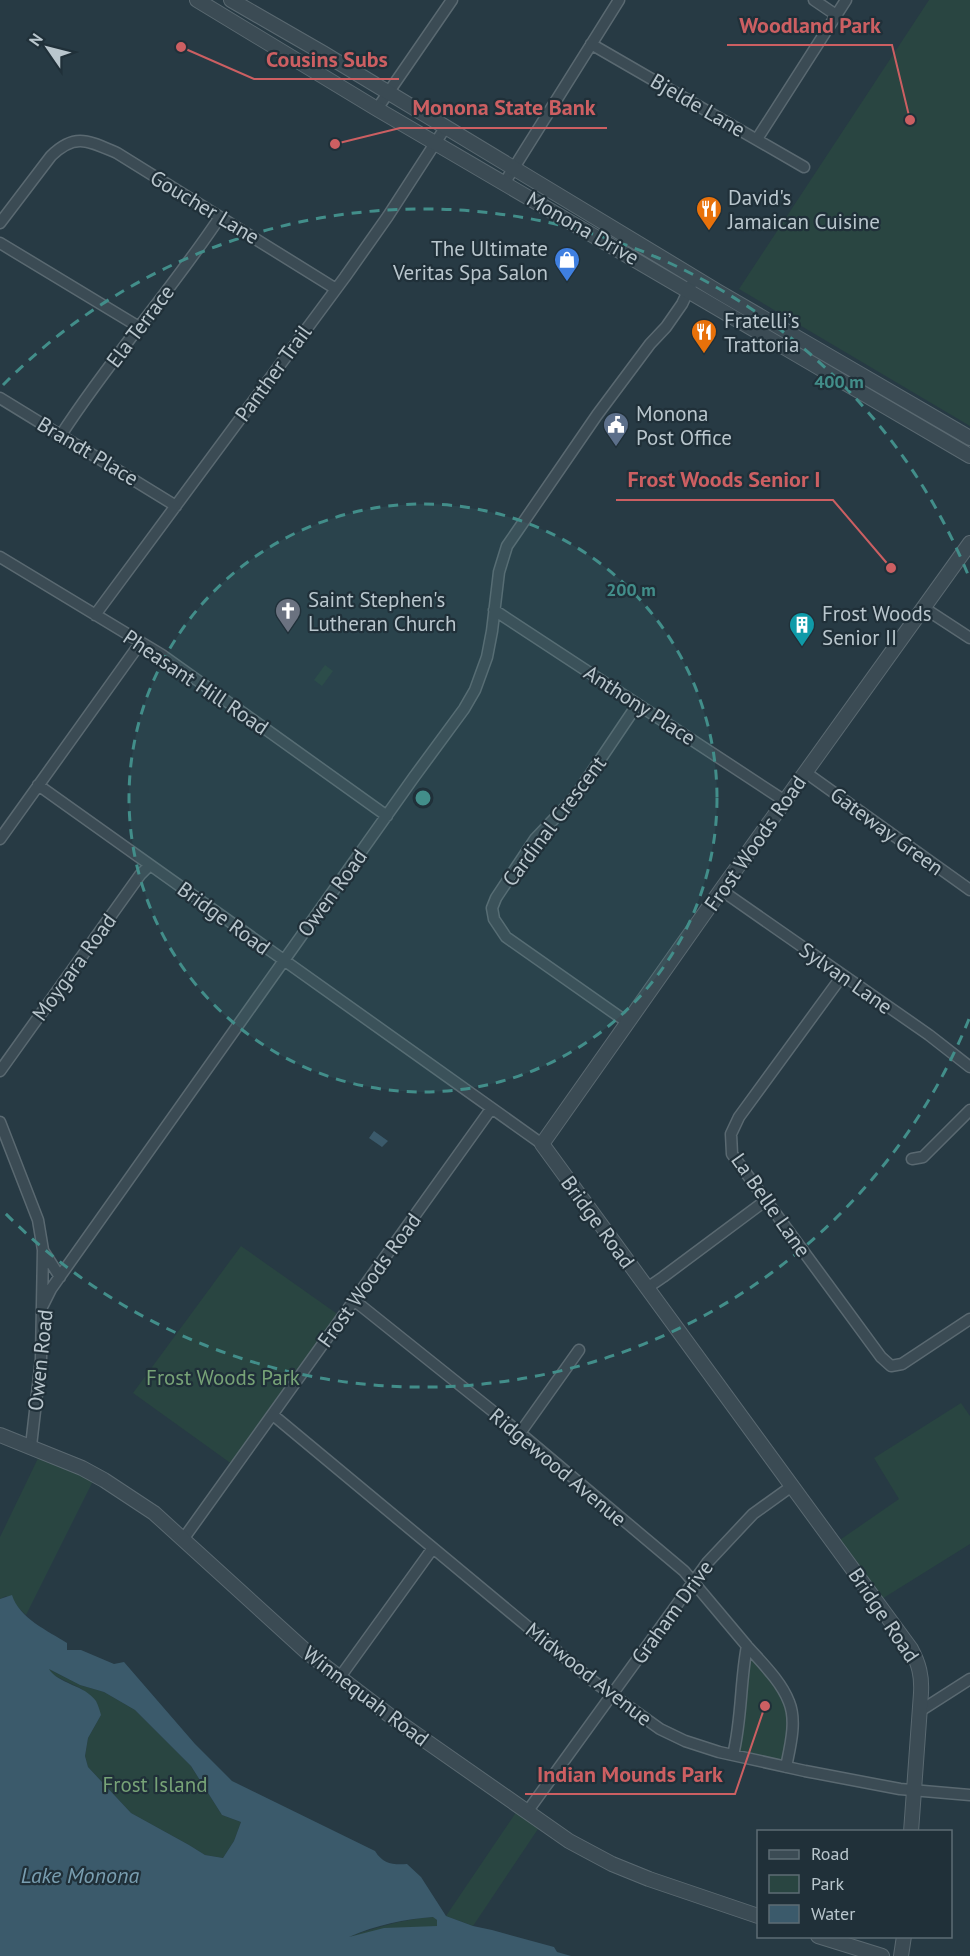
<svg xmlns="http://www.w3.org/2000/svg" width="970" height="1956" font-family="'PT Sans',sans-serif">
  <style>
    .green { fill: #294541 }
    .water { fill: #3b5a6b; fill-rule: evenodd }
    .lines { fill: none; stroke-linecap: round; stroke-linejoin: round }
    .minor-casing { stroke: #5a6971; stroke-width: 13 }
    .tertiary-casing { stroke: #5a6971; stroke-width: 16 }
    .minor { stroke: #3b4b54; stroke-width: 10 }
    .tertiary { stroke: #3b4b54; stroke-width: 14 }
    .ring { fill: none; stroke: #428e8a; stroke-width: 3; stroke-dasharray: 10 8 }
    .labels { text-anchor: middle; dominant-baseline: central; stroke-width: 4.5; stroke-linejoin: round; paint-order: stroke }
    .street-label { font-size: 21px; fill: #b9c6cd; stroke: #203039 }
    .poi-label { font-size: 21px; fill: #b9c6cd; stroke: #203039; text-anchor: start }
    .park-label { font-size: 21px; fill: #77a377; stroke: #203039 }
    .water-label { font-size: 22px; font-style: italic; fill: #799eb0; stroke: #203039 }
    .centre { fill: #428e8a; stroke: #203039; stroke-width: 3 }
    .ring-label { font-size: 18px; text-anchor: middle; font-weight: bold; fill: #428e8a; stroke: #203039; stroke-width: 4.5; stroke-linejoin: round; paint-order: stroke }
    .leader { fill: none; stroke: #cc5f62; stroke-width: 2 }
    .callout-dot { fill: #cc5f62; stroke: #203039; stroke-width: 2 }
    .callout-label { font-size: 22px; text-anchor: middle; font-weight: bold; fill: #cc5f62; stroke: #203039; stroke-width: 4.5; stroke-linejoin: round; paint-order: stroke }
  </style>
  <rect width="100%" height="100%" fill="#273a44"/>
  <!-- green -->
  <path class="green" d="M929 0H970V426L739 289Z
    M325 665 333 671 322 686 314 680Z
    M241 1246 343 1318 236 1467 133 1393Z
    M961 1403 970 1416V1544L877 1602 834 1544 899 1499 874 1458Z
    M42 1450 94 1479 26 1615 6 1596 0 1599V1537Z
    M747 1646 789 1701 786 1767 733 1755Z
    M47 1668 80 1685 104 1692 135 1710 191 1766 222 1815 241 1822 234 1841 223 1858 205 1855 189 1845 131 1813 88 1767 85 1756 88 1738 101 1715 82 1689 53 1675Z
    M517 1811 542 1823 473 1926 446 1916Z
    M434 1917 437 1920V1926L340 1940C371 1929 400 1919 434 1917Z"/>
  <!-- water -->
  <path class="water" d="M374 1131 388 1141 382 1147 369 1138Z
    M12 1595C19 1618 48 1631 67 1643V1650H81L114 1664 124 1662 195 1744 232 1781 375 1851C383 1864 393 1865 407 1864L421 1877 446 1916 473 1926 492 1930 554 1947 557 1952 571 1956H0V1599ZM49 1669 80 1685 104 1692 135 1710 191 1766 222 1815 241 1822 234 1841 223 1858 205 1855 189 1845 131 1813 88 1767 85 1756 88 1738 101 1715C100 1711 98 1705 96 1701 85 1685 58 1684 49 1669ZM433 1917 437 1920V1926L384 1928 349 1937C376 1925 405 1919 433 1917Z"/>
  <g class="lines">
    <defs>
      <path id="minor" d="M814 0 836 15
        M591 44 804 167
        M377 109 452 0
        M757 139 846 0
        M505 182 619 0
        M0 223 51 156C75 132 89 141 117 153L336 289
        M0 243 139 327
        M0 398 176 506
        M61 435C110 359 170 292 220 217
        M0 557 162 655 387 816
        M924 608 970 638
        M494 610 785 801
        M95 615 345 277 388 216 445 128
        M805 772 970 890
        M38 785 542 1144
        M0 839 141 642
        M721 890 929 1035 970 1067
        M842 976 739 1117 731 1134 732 1154 881 1357 891 1366 902 1364 970 1319
        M627 1022 506 937 494 919 492 908 496 898 535 839 575 797 637 705
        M0 1071 140 875 150 865
        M0 1122 38 1220 43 1250 41 1359 31 1446
        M912 1159 923 1157 970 1110
        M44 1252 60 1277
        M647 1288 663 1277 765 1201
        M355 1301 520 1433 684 1571 747 1646C740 1682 742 1719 733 1755
        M43 1305 51 1289 414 777 464 709 475 690 487 657 492 631 499 572 507 546 597 415 650 344 666 327 682 304 691 285
        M273 1415 593 1681 660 1729 685 1741 719 1752 805 1771 900 1789 970 1795
        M520 1433 579 1350
        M184 1538 491 1109
        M747 1646C762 1663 781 1681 789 1702 797 1721 790 1747 786 1767
        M340 1677 433 1548
        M920 1711 970 1679
        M527 1812 707 1563 753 1514 792 1486"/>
      <path id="tertiary" d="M197 0 377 109 970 456
        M231 0 323 53 717 291 970 438
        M0 1435 82 1468 104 1480 154 1513 309 1654 393 1718 569 1841 612 1864 649 1879 758 1916
        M911 1832 921 1693C922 1676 919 1664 911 1649L542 1144 721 890 970 543
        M818 1936 882 1956
        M901 1956 904 1936"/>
    </defs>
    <!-- minor casing -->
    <use href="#minor" class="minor-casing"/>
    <!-- tertiary casing -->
    <use href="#tertiary" class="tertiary-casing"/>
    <!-- minor -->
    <use href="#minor" class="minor"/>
    <!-- tertiary -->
    <use href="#tertiary" class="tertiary"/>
  </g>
  <!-- distance rings -->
  <circle cx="423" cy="798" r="294" fill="#428e8a" fill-opacity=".12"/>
  <g class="ring">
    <circle cx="423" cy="798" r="294"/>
    <path d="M969 1019A589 589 0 0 1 3 1211M3 385A589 589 0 0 1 969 577"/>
  </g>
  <!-- icons -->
  <defs>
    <symbol id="restaurant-pin" viewBox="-11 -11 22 30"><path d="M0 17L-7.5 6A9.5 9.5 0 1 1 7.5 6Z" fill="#e8710a" stroke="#203039"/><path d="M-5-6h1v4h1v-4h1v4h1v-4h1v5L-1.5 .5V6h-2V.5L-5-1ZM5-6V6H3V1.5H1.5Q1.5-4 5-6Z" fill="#fff"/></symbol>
    <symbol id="shop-pin" viewBox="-11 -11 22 30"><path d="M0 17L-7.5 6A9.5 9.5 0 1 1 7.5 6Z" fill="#3f7fe0" stroke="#203039"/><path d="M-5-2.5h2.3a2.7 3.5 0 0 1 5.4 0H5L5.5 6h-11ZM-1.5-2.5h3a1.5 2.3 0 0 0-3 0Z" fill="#fff"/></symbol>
    <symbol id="civic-pin" viewBox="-11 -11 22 30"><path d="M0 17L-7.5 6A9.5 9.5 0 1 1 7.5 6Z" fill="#5c6f8a" stroke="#203039"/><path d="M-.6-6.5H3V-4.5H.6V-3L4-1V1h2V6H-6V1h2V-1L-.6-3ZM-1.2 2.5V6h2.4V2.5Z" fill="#fff"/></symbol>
    <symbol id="church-pin" viewBox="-11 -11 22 30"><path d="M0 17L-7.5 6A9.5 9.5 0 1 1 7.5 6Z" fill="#6b7280" stroke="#203039"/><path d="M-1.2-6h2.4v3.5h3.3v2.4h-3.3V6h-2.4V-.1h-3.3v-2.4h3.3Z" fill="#fff"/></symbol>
    <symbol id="building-pin" viewBox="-11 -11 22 30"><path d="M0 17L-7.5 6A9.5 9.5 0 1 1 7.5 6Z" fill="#0f9aa8" stroke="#203039"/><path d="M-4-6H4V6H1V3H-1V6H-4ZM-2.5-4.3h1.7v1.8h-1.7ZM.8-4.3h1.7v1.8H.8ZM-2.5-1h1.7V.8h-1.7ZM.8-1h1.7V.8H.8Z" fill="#fff"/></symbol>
  </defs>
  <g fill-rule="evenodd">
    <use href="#restaurant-pin" x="694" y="194" width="30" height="40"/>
    <use href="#shop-pin" x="552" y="245" width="30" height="40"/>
    <use href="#restaurant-pin" x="689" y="317" width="30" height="40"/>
    <use href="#civic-pin" x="601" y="410" width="30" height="40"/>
    <use href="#church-pin" x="273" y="596" width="30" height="40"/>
    <use href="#building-pin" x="787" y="610" width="30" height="40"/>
  </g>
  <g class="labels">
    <!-- street labels -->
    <g class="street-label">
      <text transform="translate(698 105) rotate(30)">Bjelde Lane</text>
      <text transform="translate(205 207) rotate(31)">Goucher Lane</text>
      <text transform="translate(583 228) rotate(30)">Monona Drive</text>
      <text transform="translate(140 326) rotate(-53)">Ela Terrace</text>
      <text transform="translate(273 373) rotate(-54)">Panther Trail</text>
      <text transform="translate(88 451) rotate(31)">Brandt Place</text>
      <text transform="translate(196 682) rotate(34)">Pheasant Hill Road</text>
      <text transform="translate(640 705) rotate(33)">Anthony Place</text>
      <text transform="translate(554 821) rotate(-53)">Cardinal Crescent</text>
      <text transform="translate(887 831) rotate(36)">Gateway Green</text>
      <text transform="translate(755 843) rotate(-55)">Frost Woods Road</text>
      <text transform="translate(332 893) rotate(-54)">Owen Road</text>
      <text transform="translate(224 918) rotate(36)">Bridge Road</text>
      <text transform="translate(74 967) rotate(-54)">Moygara Road</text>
      <text transform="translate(846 978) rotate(35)">Sylvan Lane</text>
      <text transform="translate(771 1205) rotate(55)">La Belle Lane</text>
      <text transform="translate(598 1222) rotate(54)">Bridge Road</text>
      <text transform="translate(369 1280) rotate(-54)">Frost Woods Road</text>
      <text transform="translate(40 1360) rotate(-84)">Owen Road</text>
      <text transform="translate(558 1467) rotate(40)">Ridgewood Avenue</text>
      <text transform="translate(672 1612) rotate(-54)">Graham Drive</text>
      <text transform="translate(884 1615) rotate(56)">Bridge Road</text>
      <text transform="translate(589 1674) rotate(38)">Midwood Avenue</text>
      <text transform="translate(366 1696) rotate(37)">Winnequah Road</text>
    </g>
    <!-- poi labels -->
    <g class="poi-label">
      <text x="728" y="197">David's<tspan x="728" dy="24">Jamaican Cuisine</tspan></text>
      <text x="548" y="248" text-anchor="end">The Ultimate<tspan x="548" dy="24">Veritas Spa Salon</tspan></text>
      <text x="724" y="320">Fratelli’s<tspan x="724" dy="24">Trattoria</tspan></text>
      <text x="636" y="413">Monona<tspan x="636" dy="24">Post Office</tspan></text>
      <text x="308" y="599">Saint Stephen's<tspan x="308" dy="24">Lutheran Church</tspan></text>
      <text x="822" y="613">Frost Woods<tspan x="822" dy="24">Senior II</tspan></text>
    </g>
    <!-- park labels -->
    <g class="park-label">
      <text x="223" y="1377">Frost Woods Park</text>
      <text x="155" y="1784">Frost Island</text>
    </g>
    <!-- water labels -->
    <g class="water-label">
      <text x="80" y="1875">Lake Monona</text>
    </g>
  </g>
  <circle cx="423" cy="798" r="9" class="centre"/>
  <g class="ring-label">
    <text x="839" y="388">400 m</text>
    <text x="631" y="596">200 m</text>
  </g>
  <!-- callouts -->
  <path class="leader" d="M910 120L892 45H727M181 47L254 79H399M335 144L400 128H607M891 568L833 500H616M765 1706L735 1794H525"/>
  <g class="callout-dot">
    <circle cx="910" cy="120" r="6"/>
    <circle cx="181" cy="47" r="6"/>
    <circle cx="335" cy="144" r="6"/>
    <circle cx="891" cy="568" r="6"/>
    <circle cx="765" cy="1706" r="6"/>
  </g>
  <g class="callout-label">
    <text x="810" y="33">Woodland Park</text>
    <text x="327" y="67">Cousins Subs</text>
    <text x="504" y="115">Monona State Bank</text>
    <text x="724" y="487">Frost Woods Senior I</text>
    <text x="630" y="1782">Indian Mounds Park</text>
  </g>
  <!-- legend -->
  <rect x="757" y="1830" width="195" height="108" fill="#203039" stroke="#5d6c74" stroke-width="1.5"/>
  <rect x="769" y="1850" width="30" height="9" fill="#3b4b54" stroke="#5d6c74" stroke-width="1.5"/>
  <text x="811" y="1860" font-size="18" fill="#b9c6cd">Road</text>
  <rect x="769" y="1875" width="30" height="18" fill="#294541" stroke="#5d6c74" stroke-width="1.5"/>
  <text x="811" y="1890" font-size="18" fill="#b9c6cd">Park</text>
  <rect x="769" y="1905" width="30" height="18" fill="#3b5a6b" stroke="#5d6c74" stroke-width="1.5"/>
  <text x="811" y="1920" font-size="18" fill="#b9c6cd">Water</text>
  <!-- north arrow -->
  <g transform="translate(48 48) rotate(305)" stroke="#203039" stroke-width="4.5" paint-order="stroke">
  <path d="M0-4.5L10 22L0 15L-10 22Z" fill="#b9c6cd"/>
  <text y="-9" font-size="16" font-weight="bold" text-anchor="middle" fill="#b9c6cd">N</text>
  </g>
</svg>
